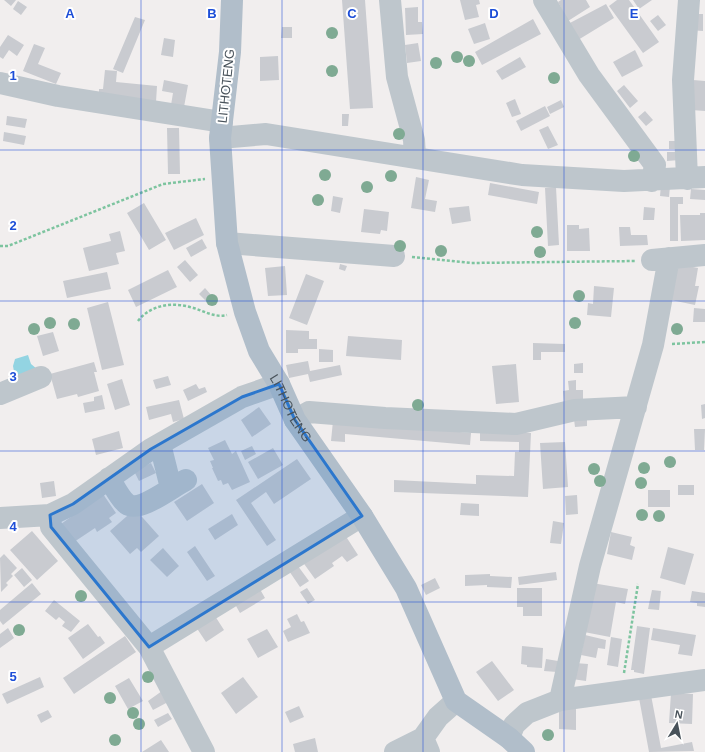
<svg xmlns="http://www.w3.org/2000/svg" width="705" height="752" font-family="Helvetica,sans-serif">
  <style>
    .water { fill: #93d4e2 }
    .building { fill: #c9cbd0 }
    .lines { fill: none; stroke-linecap: round; stroke-linejoin: round }
    .path { stroke: #7dc49f; stroke-width: 2.5; stroke-dasharray: 3 2; stroke-linecap: butt }
    .minor { stroke: #bec6cc; stroke-width: 22 }
    .major { stroke: #b1beca; stroke-width: 22 }
    .tree { fill: #7faa93 }
    .marked { fill: #2c77cd; fill-opacity: 0.2; stroke: #2c77cd; stroke-width: 3; stroke-linejoin: round }
    .grid { fill: none; stroke: #1d4ed8; stroke-width: 1; stroke-opacity: 0.55 }
    .labels { text-anchor: middle; dominant-baseline: central; stroke-width: 4; stroke-linejoin: round; paint-order: stroke }
    .street-label { font-size: 13px; fill: #48525a; stroke: #fff }
    .grid-label { font-size: 13px; text-anchor: middle; font-weight: bold; fill: #1d4ed8; stroke: #fff; stroke-width: 4; stroke-linejoin: round; paint-order: stroke }
  </style>
  <rect width="100%" height="100%" fill="#f1eeee"/>
  <!-- water -->
  <path class="water" d="M28 355 31 364 37 369 15 377 13 366 15 359Z"/>
  <!-- building -->
  <path class="building" d="M4 0H16L11 6Z
    M342 0H365L373 108 350 109Z
    M460 0H479L480 4 476 5 479 17 465 20Z
    M561 0H586L590 7 568 21 558 2Z
    M617 0H629L659 42 643 53 609 6Z
    M633 0H652L639 9Z
    M18 1 27 7 21 15 13 9Z
    M606 4 614 18 578 40 568 24Z
    M418 7V22H422L423 34 406 35 405 8Z
    M694 14H703V31L688 30Z
    M658 15 666 25 658 31 650 21Z
    M135 17 145 20 123 73 113 69Z
    M533 19 541 34 482 65 475 52Z
    M485 23 490 39 474 44 468 29Z
    M282 27H292V38H281Z
    M8 35 24 45 17 56 9 50 3 59 0 57V47Z
    M164 38 175 40 173 57 161 55Z
    M418 43 421 61 407 63 405 45Z
    M34 44 45 48 38 64 61 73 56 84 23 71Z
    M635 50 643 66 622 77 613 62Z
    M278 56 279 80 260 81V57Z
    M520 57 526 67 502 80 496 71Z
    M105 70 117 71 116 82 157 86 156 102 99 96V89H103Z
    M164 80 188 85 184 107 171 105 173 93 162 91Z
    M693 80 705 81V111L691 110Z
    M624 85 638 101 630 108 617 91Z
    M515 99 521 114 512 117 506 103Z
    M561 100 564 107 550 114 547 107Z
    M545 106 550 116 521 131 516 121Z
    M645 111 653 120 646 126 638 117Z
    M342 114H349L348 126H342Z
    M7 116 27 119 25 128 6 125Z
    M548 126 558 145 548 149 539 130Z
    M167 128H179L180 174H168Z
    M4 132 26 136 24 145 3 141Z
    M669 141H678V149H669Z
    M667 152H680V160L667 161Z
    M416 177 429 180 425 199 437 201 435 212 411 208Z
    M490 183 539 192 537 204 488 195Z
    M661 185 670 186 669 197 660 196Z
    M556 187 559 245 548 246 545 188Z
    M691 189 705 190V200L690 199Z
    M333 196 343 198 340 213 331 211Z
    M670 197H683V204H678V241H670Z
    M144 203 166 240 149 250 127 213Z
    M469 206 471 221 452 224 449 208Z
    M644 207 655 208 654 220H643Z
    M364 209 389 212 387 231 381 230 380 234 361 232Z
    M700 213H705V240L681 241 680 215H700Z
    M196 218 204 235 174 250 165 233Z
    M567 225H579V229L589 228 590 251H567Z
    M619 227H630L631 235H647L648 245 620 246Z
    M120 231 125 251 116 253 119 264 89 271 83 248 111 241 109 234Z
    M202 239 207 248 191 257 186 248Z
    M185 260 198 275 190 282 177 267Z
    M340 264 347 266 345 271 339 269Z
    M678 264 698 268 695 286H699L695 305 671 300Z
    M285 266 287 295 268 296 265 268Z
    M168 270 177 287 136 307 128 290Z
    M107 272 111 289 67 298 63 281Z
    M306 274 324 281 307 325 289 318Z
    M594 286 614 288 611 317 587 315 588 303 593 304Z
    M205 288 212 296 206 301 199 294Z
    M108 302 124 365 102 370 87 308Z
    M694 308 705 309V322H693Z
    M286 330 309 331V339H317V349H298V353H286Z
    M53 332 59 351 43 356 37 336Z
    M348 336 402 340 401 360 346 356Z
    M533 343 565 344V352H541V360H533Z
    M319 349 333 350V362H319Z
    M308 361 310 371 340 365 342 375 310 382 308 374 289 378 286 365Z
    M94 362 97 372H94L99 391 78 397 77 394 57 399 50 374Z
    M583 363V373H574V364Z
    M516 364 519 402 496 404 492 366Z
    M168 376 171 385 156 389 153 380Z
    M122 379 130 405 115 410 107 384Z
    M576 380V390H583V402L564 403 563 391 569 390 568 381Z
    M196 384 199 389 205 387 207 392 188 401 183 390Z
    M102 395 105 409 85 413 83 403 94 401V397Z
    M179 400 184 419 173 422 171 414 149 420 146 407Z
    M705 404V418L702 419 701 405Z
    M259 407 271 424 252 437 241 420Z
    M587 418V426L575 427 574 419Z
    M333 421 471 433 470 445 345 434V442L331 441Z
    M694 429H705L704 450H695Z
    M119 431 123 448 96 455 92 439Z
    M480 431 531 433 528 497 394 492V480L476 484V475L514 476 515 452H519V442L480 441Z
    M225 440 232 454 236 451 250 482 232 490 228 483 223 485 221 480 218 481 212 468H213L210 461 214 460 208 448Z
    M565 442 568 487 543 489 540 443Z
    M252 446 256 454 245 460 241 451Z
    M273 448 283 465 258 479 248 462Z
    M297 459 311 479 274 504 266 492 251 503 276 540 267 546 236 500Z
    M151 463 156 473 139 481 134 471Z
    M54 481 56 496 42 498 40 483Z
    M202 484 214 503 187 521 174 502Z
    M678 485H694V495H678Z
    M648 490H670V507H648Z
    M103 494 116 513 109 518 112 522 97 532 95 528 74 542 61 524Z
    M577 495 578 514 566 515 565 496Z
    M461 503 479 504V516L460 515Z
    M135 509 159 536 141 552 137 548 130 554 110 531Z
    M232 514 238 525 215 540 208 529Z
    M553 521 564 523 561 544 550 543Z
    M32 531 58 561 37 580 10 550Z
    M611 532 632 537 630 545 635 547 632 560 607 554Z
    M345 535 358 555 347 562 342 556 332 563 334 566 315 579 302 561Z
    M195 546 215 576 207 581 187 552Z
    M668 547 694 554 685 585 660 578Z
    M163 548 179 566 167 577 150 560Z
    M4 554 17 568 11 574 13 576 6 583 8 585 1 592 0 558Z
    M295 562 309 581 300 587 287 568Z
    M22 568 32 580 24 587 14 575Z
    M556 572 557 580 519 585 518 577Z
    M490 574V576L512 577 511 588 487 587V585L465 586V575Z
    M435 578 440 588 426 595 421 585Z
    M32 583 41 594 3 625 0 621V610Z
    M592 583 628 589 625 604 616 602 610 637 584 632Z
    M257 584 265 598 240 613 232 599Z
    M307 588 315 600 308 604 300 592Z
    M517 588H542V616H523V607H517Z
    M652 590 661 591 659 610 648 609Z
    M692 591 705 593V607L697 606V603L690 602Z
    M54 600 80 621 71 632 62 626 65 622 59 617 56 620 45 611Z
    M297 614 301 622 304 621 310 633 288 642 283 631 291 627 287 619Z
    M215 616 224 630 206 642 196 627Z
    M88 624 98 637 100 636 105 643 83 659 68 638Z
    M637 626 650 628 644 674 634 672V670H631Z
    M8 628 14 638 0 648V634Z
    M653 628 696 635 692 656 678 654 680 645 651 640Z
    M267 629 278 647 258 658 247 639Z
    M585 635 606 640 605 649 598 648 596 658 581 655Z
    M125 636 136 652 74 694 63 678Z
    M611 637 622 639 618 667 607 665Z
    M522 646 543 648 542 668 527 667V665L521 664Z
    M546 659 558 661 557 672 544 671Z
    M492 661 514 690 498 701 476 672Z
    M575 663 588 664 586 681 572 679Z
    M40 677 44 687 7 704 2 694Z
    M243 677 258 697 236 714 221 693Z
    M129 678 143 701 128 709 115 686Z
    M162 691 168 702 153 710 148 701Z
    M671 693 693 694 692 724 669 723Z
    M651 695 661 748 692 742 694 751 649 752 639 698Z
    M299 706 304 717 290 723 285 712Z
    M559 708H576V730L559 729Z
    M48 710 52 717 41 723 37 715Z
    M168 713 172 719 158 727 154 720Z
    M315 738 318 752H295L293 744Z
    M161 740 169 752H142Z"/>
  <g class="lines">
    <!-- path -->
    <path class="path" d="M0 246H8L163 184 205 179
      M412 257 471 263 635 261
      M138 321C150 305 172 302 190 307 203 310 213 318 227 315
      M672 344 705 342
      M624 673 638 584"/>
    <!-- minor -->
    <path class="minor" d="M390 0 397 77 414 140 415 157
      M544 0 589 75 655 165 652 181
      M0 83 58 96 222 122
      M220 138 266 134 522 175 624 181 705 177
      M687 179 683 80 689 0
      M227 243 394 256
      M652 260 705 255
      M0 394 41 377
      M295 420 309 412 385 418 516 424 575 410 636 407
      M160 444 171 488
      M109 478C114 486 120 499 127 504 140 513 173 486 186 480
      M50 515 51 527 149 647 204 752
      M0 518 50 515 73 504 151 449 242 397 279 384
      M149 647 362 516
      M560 700 590 566 653 345 669 258
      M509 738 514 725 527 713 560 700 705 680
      M395 752 423 738
      M429 752 423 738 438 717 456 701"/>
    <!-- major -->
    <path class="major" id="s1" d="M232 0 230 52 220 138 227 243 245 312 259 351 279 384 295 420 362 516 406 588 456 701 509 738 524 752"/>
  </g>
  <!-- trees -->
  <g class="tree">
    <circle cx="332" cy="33" r="6"/>
    <circle cx="457" cy="57" r="6"/>
    <circle cx="469" cy="61" r="6"/>
    <circle cx="436" cy="63" r="6"/>
    <circle cx="332" cy="71" r="6"/>
    <circle cx="554" cy="78" r="6"/>
    <circle cx="399" cy="134" r="6"/>
    <circle cx="634" cy="156" r="6"/>
    <circle cx="325" cy="175" r="6"/>
    <circle cx="391" cy="176" r="6"/>
    <circle cx="367" cy="187" r="6"/>
    <circle cx="318" cy="200" r="6"/>
    <circle cx="537" cy="232" r="6"/>
    <circle cx="400" cy="246" r="6"/>
    <circle cx="441" cy="251" r="6"/>
    <circle cx="540" cy="252" r="6"/>
    <circle cx="579" cy="296" r="6"/>
    <circle cx="212" cy="300" r="6"/>
    <circle cx="50" cy="323" r="6"/>
    <circle cx="575" cy="323" r="6"/>
    <circle cx="74" cy="324" r="6"/>
    <circle cx="34" cy="329" r="6"/>
    <circle cx="677" cy="329" r="6"/>
    <circle cx="418" cy="405" r="6"/>
    <circle cx="670" cy="462" r="6"/>
    <circle cx="644" cy="468" r="6"/>
    <circle cx="594" cy="469" r="6"/>
    <circle cx="600" cy="481" r="6"/>
    <circle cx="641" cy="483" r="6"/>
    <circle cx="642" cy="515" r="6"/>
    <circle cx="659" cy="516" r="6"/>
    <circle cx="81" cy="596" r="6"/>
    <circle cx="19" cy="630" r="6"/>
    <circle cx="148" cy="677" r="6"/>
    <circle cx="110" cy="698" r="6"/>
    <circle cx="133" cy="713" r="6"/>
    <circle cx="139" cy="724" r="6"/>
    <circle cx="548" cy="735" r="6"/>
    <circle cx="115" cy="740" r="6"/>
  </g>
  <!-- marked area -->
  <path class="marked" d="M279 384 295 420 362 516 149 647 51 527 50 515 73 504 151 449 242 397Z"/>
  <!-- grid -->
  <path class="grid" d="M141 0V752M282 0V752M423 0V752M564 0V752M0 150H705M0 301H705M0 451H705M0 602H705"/>
  <g class="labels">
    <!-- street labels -->
    <g class="street-label">
      <text transform="translate(226 86) rotate(-84)">LITHOTENG</text>
      <text stroke="none"><textPath href="#s1" startOffset="422">LITHOTENG</textPath></text>
    </g>
  </g>
  <g class="grid-label">
    <text x="70" y="18">A</text>
    <text x="212" y="18">B</text>
    <text x="352" y="18">C</text>
    <text x="494" y="18">D</text>
    <text x="634" y="18">E</text>
    <text x="13" y="80">1</text>
    <text x="13" y="230">2</text>
    <text x="13" y="381">3</text>
    <text x="13" y="531">4</text>
    <text x="13" y="681">5</text>
  </g>
  <!-- north arrow -->
  <g transform="translate(677 724) rotate(10)" stroke="#ffffff" stroke-width="3" paint-order="stroke">
  <path d="M0-3L7 15L0 10L-7 15Z" fill="#48525a"/>
  <text y="-6" font-size="11" font-weight="bold" text-anchor="middle" fill="#48525a">N</text>
  </g>
</svg>
